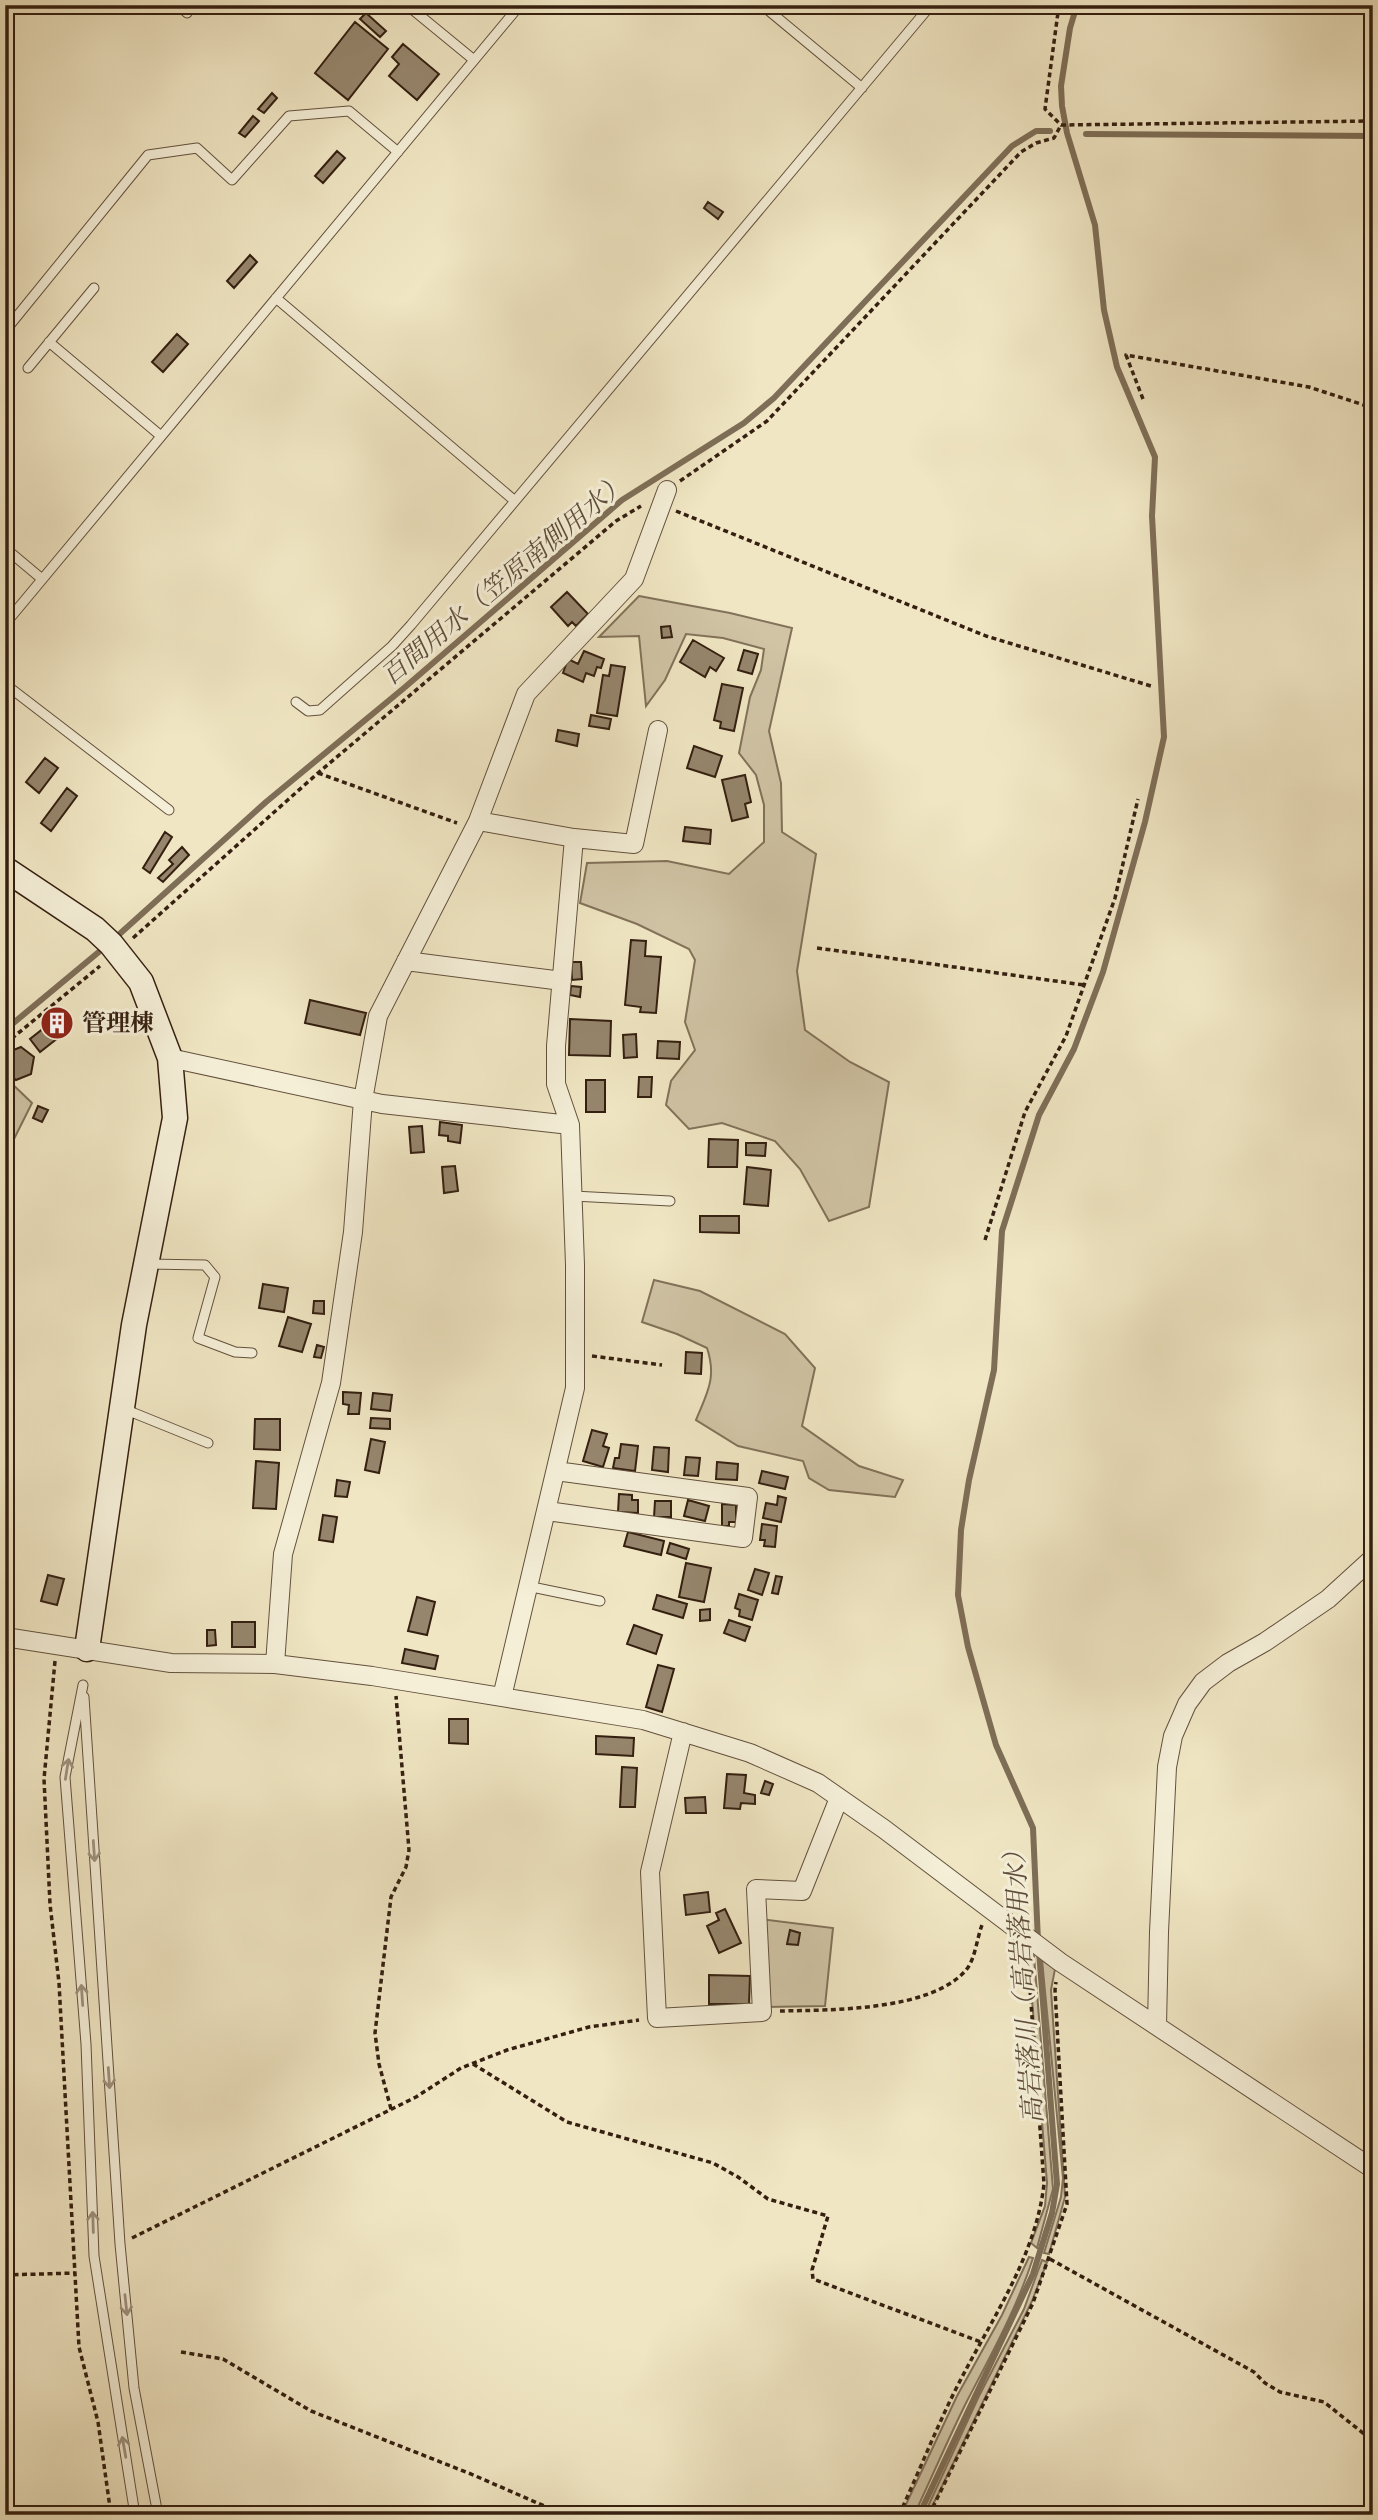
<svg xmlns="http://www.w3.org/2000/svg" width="1378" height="2520" font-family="'IM FELL Great Primer','Noto Serif JP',serif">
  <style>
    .green { fill: #d0c4a5; stroke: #82725a; stroke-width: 2 }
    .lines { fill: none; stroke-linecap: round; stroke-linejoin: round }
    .stream { stroke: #7e6e57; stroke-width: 6 }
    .building { fill: #96866d; stroke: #341f10; stroke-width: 2 }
    .lane-casing { stroke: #63513d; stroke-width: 11 }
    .street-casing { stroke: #63513d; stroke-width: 20 }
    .secondary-casing { stroke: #341f10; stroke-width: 27 }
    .path { stroke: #341f10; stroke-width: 3.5; stroke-dasharray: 5 3.5; stroke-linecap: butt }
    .lane { stroke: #f5efd8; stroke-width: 9 }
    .street { stroke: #f5efd8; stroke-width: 18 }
    .secondary { stroke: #f5efd8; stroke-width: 24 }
    .oneway { stroke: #9e917e }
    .labels { text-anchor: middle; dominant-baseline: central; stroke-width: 6; stroke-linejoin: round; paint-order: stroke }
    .poi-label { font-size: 24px; font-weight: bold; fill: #341f10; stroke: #f5efd8; text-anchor: start }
    .water-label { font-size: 26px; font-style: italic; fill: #5f4d39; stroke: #f5efd8 }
  </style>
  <rect width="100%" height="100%" fill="#f0e6c3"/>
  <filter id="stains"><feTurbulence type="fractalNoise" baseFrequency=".00286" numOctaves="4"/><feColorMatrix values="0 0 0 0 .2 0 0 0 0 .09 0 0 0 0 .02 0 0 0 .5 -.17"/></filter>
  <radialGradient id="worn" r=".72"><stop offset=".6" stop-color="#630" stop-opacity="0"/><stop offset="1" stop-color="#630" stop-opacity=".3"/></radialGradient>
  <!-- green -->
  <path class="green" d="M639 596 730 613 792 628 769 731 781 783 782 832 816 854 797 971 805 1030 850 1062 889 1082 869 1207 829 1221 800 1169 775 1141 722 1123 689 1129 666 1105 671 1081 695 1050 685 1022 695 960 689 949 637 924 580 903 587 863 667 861 729 874 764 842V805L756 775 739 753 750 697 761 670 764 649 723 638 686 634 665 680 646 706 639 636 599 637Z
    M5 1077 32 1103 5 1157Z
    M654 1280 700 1291 785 1334 815 1368 802 1426 859 1466 903 1480 895 1497 829 1490 809 1478 803 1461 738 1446 696 1420C707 1393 717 1378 707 1348L677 1334 642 1322Z
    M760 1919 833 1928 825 2006 765 2007Z
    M1031 1953 1034 1956 1053 2189 1037 2248 1031 2243 1045 2206 1047 2183 1031 1987Z
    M1042 1960 1055 1969 1051 1990 1065 2197 1049 2254 1044 2253 1061 2197 1063 2178Z
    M1029 2257 1033 2258C1017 2308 991 2355 967 2401 948 2439 932 2477 914 2515H901L957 2396 1002 2315Z
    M1042 2260 1047 2262 1032 2301 928 2515H924L979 2396 1024 2309Z"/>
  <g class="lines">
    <!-- stream -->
    <path class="stream" d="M1086 134 1373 136
      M114 939 266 802 404 688 622 500 744 423 774 398 1012 146 1036 131H1050
      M5 1030 106 946
      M1038 1941 1033 1828 996 1745 968 1647 958 1595 961 1530 969 1480 994 1370 1002 1231 1039 1115 1074 1049 1103 972 1145 822 1164 737 1152 516 1155 457 1117 367 1104 310 1095 225 1067 133 1062 106 1061 86 1070 28 1077 5
      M919 2515 1033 2274 1052 2213 1057 2184 1039 1951"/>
  </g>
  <!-- building -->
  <path class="building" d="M366 13 386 31 380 37 360 19Z
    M355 22 388 49 348 100 315 73Z
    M403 44 439 74 417 100 389 76 399 64 392 57Z
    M272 93 277 98 264 113 258 109Z
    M253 116 259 121 245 137 239 133Z
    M337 151 345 158 323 183 315 176Z
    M708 202 723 212 718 219 704 208Z
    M250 255 257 262 234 288 227 281Z
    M177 334 188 344 163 372 152 362Z
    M567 592 588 614 576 626 572 622 568 626 551 607Z
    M670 626 672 637 662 638 661 627Z
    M693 640 724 658 716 671 710 667 705 677 680 662Z
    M744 650 758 654 752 674 738 670Z
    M584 651 604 659 601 668 597 667 594 676 586 673 583 682 563 673 568 659 578 664Z
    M611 665 625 667 617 716 597 713 603 675 609 676Z
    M722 684 743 688 734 731 720 728 721 722 714 720Z
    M591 715 611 719 609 729 589 726Z
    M558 730 579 734 577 746 556 741Z
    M694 746 722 756 715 777 687 768Z
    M45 758 58 768 39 793 26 782Z
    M745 775 751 802 745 804 748 817 732 821 722 780Z
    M67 788 77 796 51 831 41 823Z
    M685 827 711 830 710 844 683 841Z
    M165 832 172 837 150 873 143 868Z
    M182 847 189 855 163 882 158 878 173 864 169 860Z
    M631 940 646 941 645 956 661 957 656 1013 640 1012 641 1007 625 1005Z
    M571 962H581L582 979 572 980Z
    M571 986 581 987 580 997 570 995Z
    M310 1000 366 1013 360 1035 305 1023Z
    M64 1012 63 1034 40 1052 30 1039Z
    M570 1019 611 1021 610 1056 569 1055Z
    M636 1034 637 1057 624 1058 623 1035Z
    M658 1041 680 1042 679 1059 657 1058Z
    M21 1047 34 1057 31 1074 16 1080 5 1071 6 1053Z
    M639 1077H652L651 1097H638Z
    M586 1080H605V1112H586Z
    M38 1106 48 1110 42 1122 33 1118Z
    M440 1122 462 1125 460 1143 448 1141V1136L439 1135Z
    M422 1126 424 1152 411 1153 409 1127Z
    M709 1139 738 1140 737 1167H708Z
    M746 1143H766L765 1156 746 1155Z
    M455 1166 458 1191 444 1193 442 1167Z
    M747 1167 771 1170 768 1206 744 1204Z
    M700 1216H739V1233L700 1232Z
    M263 1284 288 1288 284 1312 259 1308Z
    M314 1301H324V1314L313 1313Z
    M288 1317 311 1324 302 1352 279 1346Z
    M317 1345 324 1347 321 1358 314 1357Z
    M686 1352 702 1353 701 1374 685 1373Z
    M343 1392 361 1393 359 1414H348L349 1405 343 1404Z
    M373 1393 392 1395 390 1411 371 1409Z
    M371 1418 390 1419V1429L370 1428Z
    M255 1419H280V1450L254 1449Z
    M592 1430 607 1434 603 1446 609 1448 603 1467 583 1461Z
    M371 1439 385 1442 379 1473 365 1470Z
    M621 1444 638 1446 635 1471 613 1468 615 1458H619Z
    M654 1447 669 1448 668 1472 652 1470Z
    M686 1457 700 1458 698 1476 684 1475Z
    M256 1461 279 1463 276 1509 253 1508Z
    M717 1462 738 1464 737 1480 716 1479Z
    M762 1471 788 1477 785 1489 759 1483Z
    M337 1480 350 1482 347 1497 335 1496Z
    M619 1494 632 1495V1500H638V1513L618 1512Z
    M778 1496 786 1498 781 1522 763 1518 766 1503 777 1505Z
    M688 1500 709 1506 705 1521 684 1516Z
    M655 1501H671V1517H654Z
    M722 1504 736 1505V1522H729V1526H722Z
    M323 1515 337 1517 333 1542 319 1540Z
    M762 1524 777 1526 775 1547 764 1546 765 1540H760Z
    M628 1532 664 1541 661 1555 624 1546Z
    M670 1543 689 1549 686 1559 667 1553Z
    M686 1563 711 1568 704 1602 679 1597Z
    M755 1569 769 1573 762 1595 748 1590Z
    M48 1575 64 1579 57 1605 41 1601Z
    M776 1576 782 1577 778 1594 772 1593Z
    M739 1594 758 1600 752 1620 739 1616 740 1610 735 1608Z
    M657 1595 687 1604 683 1618 653 1609Z
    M417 1597 435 1602 427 1635 408 1631Z
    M710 1609V1620L700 1621V1610Z
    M729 1620 750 1627 745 1641 724 1633Z
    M232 1622H255V1647H232Z
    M634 1625 662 1635 656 1654 627 1644Z
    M207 1630H215L216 1645 207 1646Z
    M405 1649 438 1656 435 1669 402 1663Z
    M658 1665 674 1669 662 1712 646 1707Z
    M449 1719H468V1744L449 1743Z
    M596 1736 634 1738 633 1756 596 1754Z
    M622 1767 637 1768 635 1807H620Z
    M727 1774 746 1775 744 1793 755 1795V1804L741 1803 740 1809 724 1808Z
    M765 1781 773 1784 769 1795 761 1793Z
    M705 1797 706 1813H686L685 1798Z
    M708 1892 710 1912 686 1915 684 1895Z
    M725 1909 741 1943 719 1953 707 1926 719 1920 716 1913Z
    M790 1930 800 1933 798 1945 787 1944Z
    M709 1975 750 1976 749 2004H709Z"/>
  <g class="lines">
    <defs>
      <path id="lane" d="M178 5 187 13 193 5
        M407 5 474 60
        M762 5 862 88
        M276 298 515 501
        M5 331 148 155 197 148 232 180 289 116 349 111 398 152
        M49 342 161 436
        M28 368 94 288
        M5 548 42 579
        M5 624 520 5
        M5 684 169 810
        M296 702 308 711 320 710 392 646 411 625 931 5
        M573 1196 670 1201
        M148 1264 205 1265 215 1277 198 1338 235 1352 252 1353
        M124 1409 208 1443
        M527 1586 600 1601
        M83 1685 65 1777 86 2044 94 2256 135 2515
        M84 1697 120 2244 134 2388 158 2515"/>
      <path id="street" d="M478 821 574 838 634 844 658 730
        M406 961 562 981
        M170 1058 382 1104 570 1125 575 1265V1388L502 1697
        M570 1125 556 1084V1046L574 838
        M547 1511 743 1538 748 1497 556 1471
        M5 1637 171 1663 275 1664 372 1676 643 1720 750 1753 818 1783 884 1829 1060 1962 1373 2169
        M275 1664 283 1554 331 1383 353 1232 363 1100 378 1016 478 821 526 694 634 579 667 490
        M683 1732 650 1872 657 2018 762 2012 756 1889 802 1891 839 1798
        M1157 2026 1159 1932 1167 1767 1173 1736 1187 1704 1203 1682 1228 1663 1265 1642 1328 1599 1373 1558"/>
      <path id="secondary" d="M5 869 95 929 111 944 141 982 170 1058 175 1118 134 1325 87 1649"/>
    </defs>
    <!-- lane casing -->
    <use href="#lane" class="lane-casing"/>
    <!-- street casing -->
    <use href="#street" class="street-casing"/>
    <!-- secondary casing -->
    <use href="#secondary" class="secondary-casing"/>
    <!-- path -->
    <path class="path" d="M1059 5 1045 109 1061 125 1373 121
      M1143 399 1126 355 1309 387 1373 408
      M680 481 767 421 1021 152 1036 143 1054 138 1061 125
      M676 511 986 636 1151 686
      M318 773 457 823
      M133 938 318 773 616 521 641 506
      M817 948 1084 985
      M5 1044 100 966
      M985 1240 1025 1112 1066 1036 1115 898 1138 799
      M592 1356 662 1365
      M55 1661 44 1779 50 1904 59 1983 65 2093 79 2347 98 2422 111 2515
      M780 2011C831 2010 931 2011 966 1970 975 1960 977 1938 982 1925
      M473 2064 567 2122 713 2163 738 2177 768 2199 828 2216 812 2270 813 2279 981 2342
      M391 2109 379 2064 375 2033 391 1897 406 1867 409 1850 396 1696
      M132 2238 416 2097 461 2068 507 2050 589 2027 639 2020
      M1050 2259 1254 2372 1265 2383 1280 2392 1324 2402 1373 2441
      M5 2275 75 2273
      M181 2352 223 2359 311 2411 471 2474 565 2515
      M899 2515C920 2470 938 2423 961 2379 993 2317 1036 2255 1044 2184L1028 1961
      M929 2515 1033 2303 1067 2204 1055 1990 1056 1982"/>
    <!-- lane -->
    <use href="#lane" class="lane"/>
    <!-- street -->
    <use href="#street" class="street"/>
    <!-- secondary -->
    <use href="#secondary" class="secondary"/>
  </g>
  <!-- one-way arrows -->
  <defs><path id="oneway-shaft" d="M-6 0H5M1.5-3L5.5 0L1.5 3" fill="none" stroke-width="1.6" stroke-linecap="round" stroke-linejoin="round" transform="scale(1.75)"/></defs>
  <g class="oneway">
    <use href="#oneway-shaft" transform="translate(67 1769) rotate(-81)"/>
    <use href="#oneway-shaft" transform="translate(94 1851) rotate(86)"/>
    <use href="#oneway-shaft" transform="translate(82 1995) rotate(-94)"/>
    <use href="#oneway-shaft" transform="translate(109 2078) rotate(86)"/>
    <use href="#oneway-shaft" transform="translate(93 2222) rotate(-92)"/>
    <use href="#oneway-shaft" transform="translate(126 2305) rotate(84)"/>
    <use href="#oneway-shaft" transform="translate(124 2447) rotate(-100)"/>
  </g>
  <!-- icons -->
  <defs>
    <symbol id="building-disc" viewBox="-11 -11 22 22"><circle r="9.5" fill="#8f2418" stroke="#f5efd8"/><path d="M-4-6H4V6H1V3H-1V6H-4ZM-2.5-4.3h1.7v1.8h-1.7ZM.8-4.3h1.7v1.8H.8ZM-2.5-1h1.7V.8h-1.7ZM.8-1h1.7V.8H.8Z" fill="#fff"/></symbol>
  </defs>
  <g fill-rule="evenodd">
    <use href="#building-disc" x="38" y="1004" width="38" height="38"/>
  </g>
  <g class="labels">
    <!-- poi labels -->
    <g class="poi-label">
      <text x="82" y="1023">管理棟</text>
    </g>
    <!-- water labels -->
    <g class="water-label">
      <text transform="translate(504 579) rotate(-40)">百間用水（笠原南側用水）</text>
      <text transform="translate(1023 1981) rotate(-94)">高岩落川（高岩落用水）</text>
    </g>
  </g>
  <!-- margin -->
  <rect width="1378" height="2520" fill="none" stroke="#f0e6c3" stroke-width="28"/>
  <rect x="7" y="7" width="1364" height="2506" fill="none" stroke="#341f10" stroke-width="3.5"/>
  <rect x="14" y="14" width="1350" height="2492" fill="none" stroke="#341f10" stroke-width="2"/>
  <rect width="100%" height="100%" filter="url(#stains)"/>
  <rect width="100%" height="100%" fill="url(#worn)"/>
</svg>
